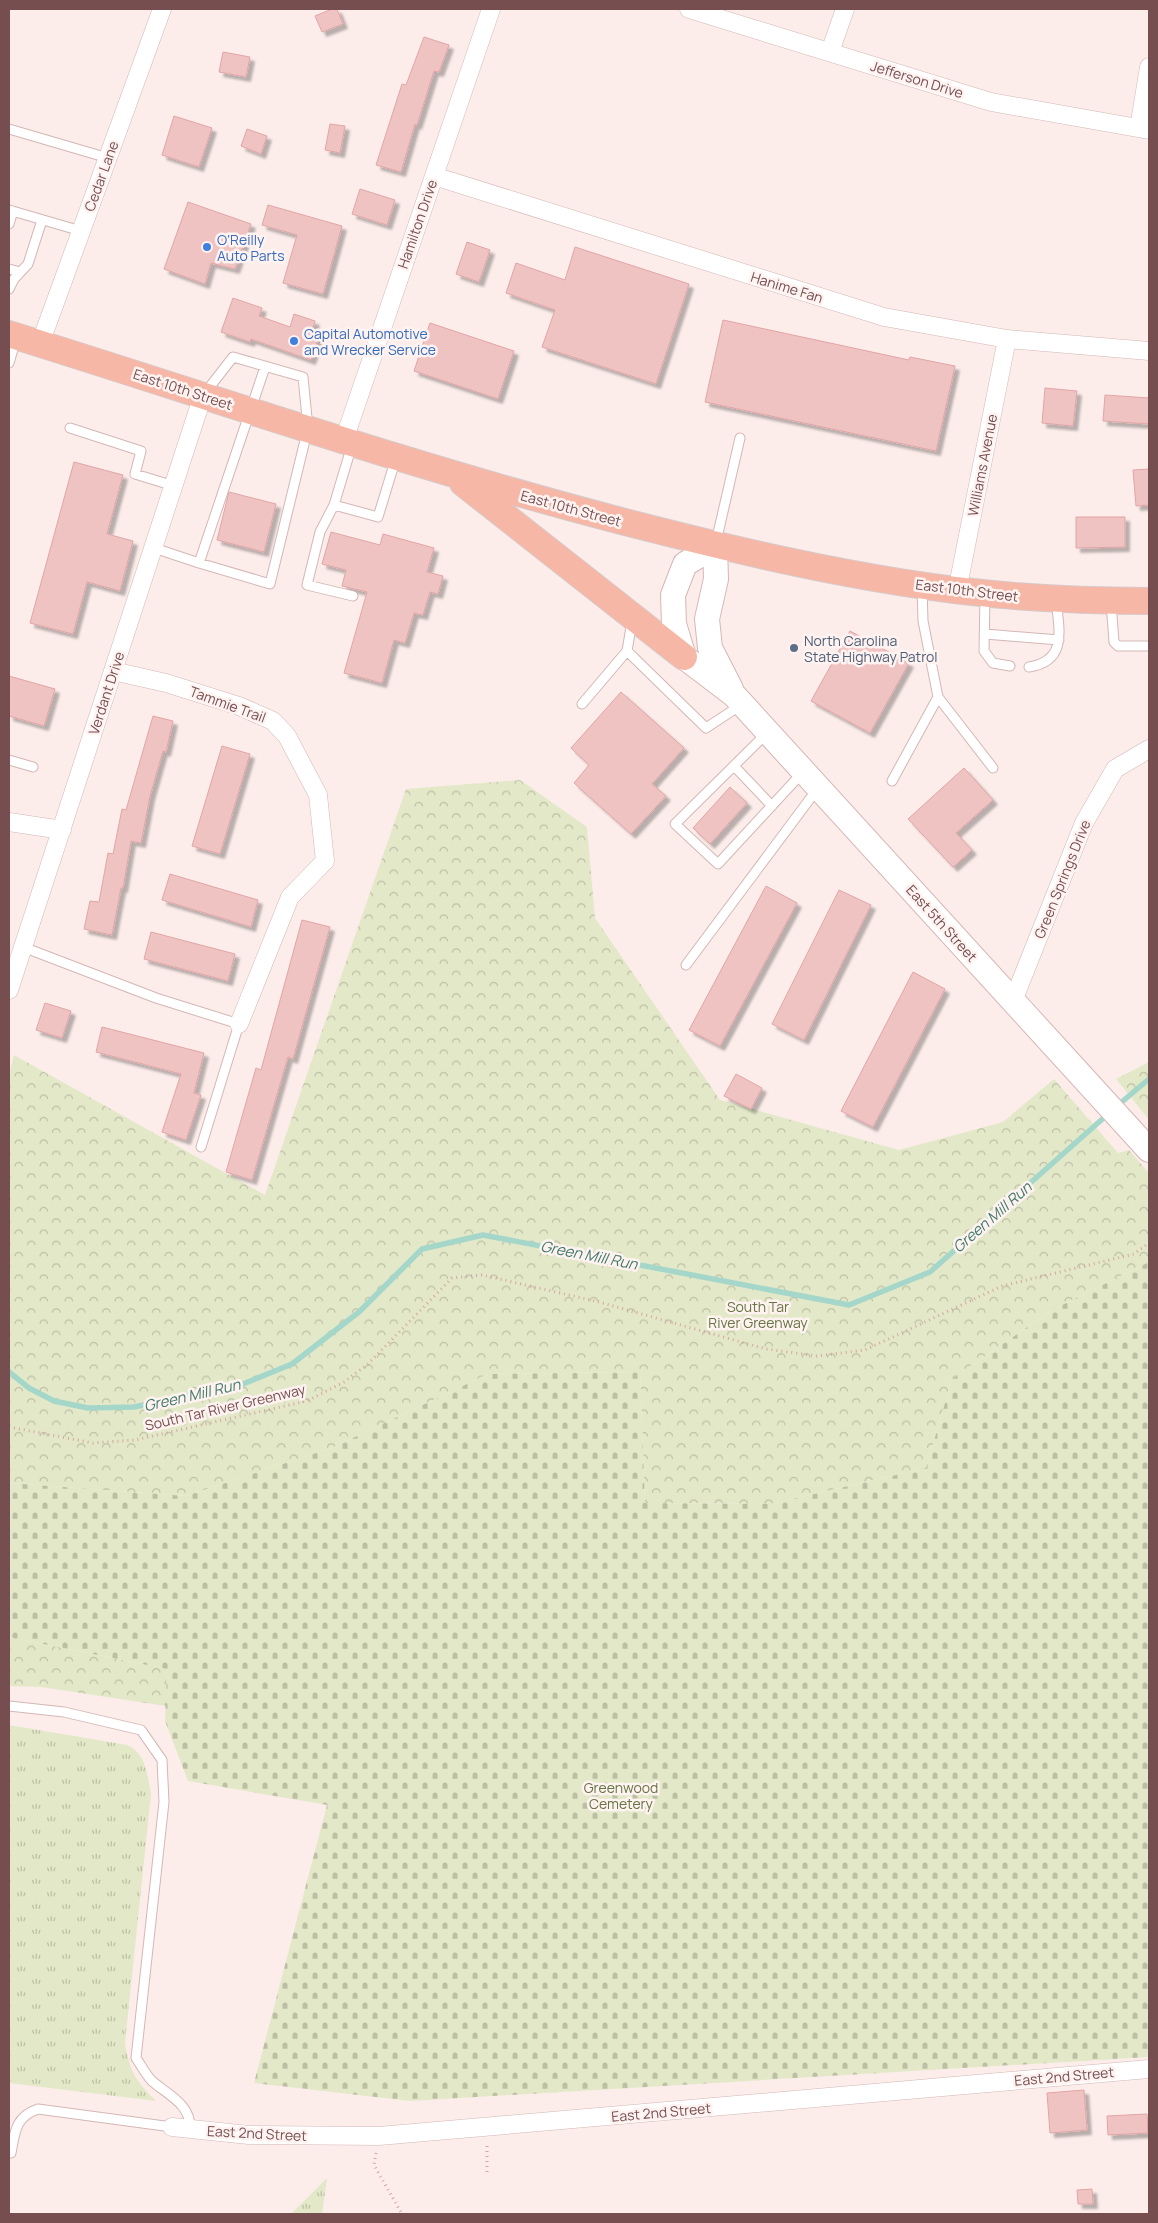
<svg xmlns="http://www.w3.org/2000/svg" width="1158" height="2223" font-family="Manrope,sans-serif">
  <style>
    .grass { fill: url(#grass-tufts) }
    .forest { fill: url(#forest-crowns) }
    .cemetery { fill: url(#cemetery-stones) }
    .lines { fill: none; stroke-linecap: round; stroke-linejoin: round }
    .stream { stroke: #a5d6ca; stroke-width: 5.5 }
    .building { fill: #f0c3c3; stroke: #e2a4a6; filter: url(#shadow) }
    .service-casing { stroke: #d3b7b5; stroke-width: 11 }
    .minor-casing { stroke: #d3b7b5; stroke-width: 19 }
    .secondary-casing { stroke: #d7b6b5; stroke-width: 26 }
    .primary-casing { stroke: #d6caca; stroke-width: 28 }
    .path { stroke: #d5a5a6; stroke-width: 3; stroke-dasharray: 1 4; stroke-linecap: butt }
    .service { stroke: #fff; stroke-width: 9 }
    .minor { stroke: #fff; stroke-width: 18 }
    .secondary { stroke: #fff; stroke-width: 24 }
    .primary { stroke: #f6b7a6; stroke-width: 26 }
    .shop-dot { fill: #3f7fe0; stroke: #fef3f0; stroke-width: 2 }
    .service-dot { fill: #5c6f8a; stroke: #fef3f0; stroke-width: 2 }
    .labels { text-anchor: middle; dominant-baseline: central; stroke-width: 5; stroke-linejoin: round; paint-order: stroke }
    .street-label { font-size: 14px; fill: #764e50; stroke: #fef3f0 }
    .shop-label { font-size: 14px; fill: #366cbe; stroke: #fef3f0; text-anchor: start }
    .service-label { font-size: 14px; fill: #4e5e75; stroke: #fef3f0; text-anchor: start }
    .park-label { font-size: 14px; fill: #667543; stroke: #fef3f0 }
    .water-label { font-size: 15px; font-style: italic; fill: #427a6c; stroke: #fef3f0 }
  </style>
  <defs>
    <pattern id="grass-tufts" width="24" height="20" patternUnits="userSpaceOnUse" patternTransform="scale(1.25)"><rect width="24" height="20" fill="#e3e9c8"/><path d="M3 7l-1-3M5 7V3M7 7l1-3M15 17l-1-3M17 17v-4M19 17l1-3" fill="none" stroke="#bdbfa5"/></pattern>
    <pattern id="forest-crowns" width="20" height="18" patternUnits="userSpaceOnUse" patternTransform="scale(1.25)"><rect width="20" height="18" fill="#e3e9c8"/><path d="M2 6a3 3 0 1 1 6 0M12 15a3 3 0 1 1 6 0" fill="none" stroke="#bdbfa5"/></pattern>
    <pattern id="cemetery-stones" width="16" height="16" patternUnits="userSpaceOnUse" patternTransform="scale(1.25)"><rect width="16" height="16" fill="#e3e9c8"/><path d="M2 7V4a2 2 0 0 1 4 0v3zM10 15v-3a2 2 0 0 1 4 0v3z" fill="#bdbfa5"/></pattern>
    <filter id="shadow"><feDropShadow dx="4.5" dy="4.5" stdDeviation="1" flood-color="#0004"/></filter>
  </defs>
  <rect width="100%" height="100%" fill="#fcedea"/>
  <!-- grass -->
  <path class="grass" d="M9 1725 127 1745C147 1754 147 1775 151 1794L125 2043C130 2072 135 2080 156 2101L9 2083Z
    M327 2178 322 2214H291Z"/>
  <!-- forest -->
  <path class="forest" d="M520 780 587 827 595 918 720 1100 899 1150 1003 1122 1054 1079 1118 1153 1129 1150 1149 1173V1262L1052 1310 952 1379 926 1468 771 1504 645 1503 640 1372 488 1374 334 1447 186 1496 9 1483V1074L14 1055 265 1195 406 789Z
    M1149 1062V1120L1116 1079Z
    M9 1637 167 1669 166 1706 41 1687 9 1686Z"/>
  <!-- cemetery -->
  <path class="cemetery" d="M1149 1262V2057L410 2101 254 2083 327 1805 188 1781 165 1721 167 1669 9 1637V1483L186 1496 334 1447 488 1374 640 1372 645 1503 771 1504 926 1468 952 1379 1052 1310Z"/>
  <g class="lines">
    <!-- stream -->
    <path class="stream" d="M1117 1106 1149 1079
      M9 1372 29 1388 54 1401 88 1408 134 1407 238 1386 292 1364 359 1312 422 1249 483 1235 849 1305 930 1272 1108 1114"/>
  </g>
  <!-- building -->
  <path class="building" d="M332 9H337L343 24 322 32 315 16Z
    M424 37 449 45 439 72 434 71 417 125 415 124 401 172 376 165 402 84 406 85Z
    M223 52 250 57 246 77 219 72Z
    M174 116 212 128 199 167 162 155Z
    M330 124 345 126 340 153 325 150Z
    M247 129 267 136 261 154 241 146Z
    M360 189 395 200 387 225 352 214Z
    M188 202 251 224 235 269 211 263 205 284 164 269Z
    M268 205 342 226 323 294 283 283 297 235 262 225Z
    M467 242 490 250 479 282 456 274Z
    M575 247 689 284 656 384 542 347 555 310 506 293 516 263 565 280Z
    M233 298 262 308 259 316 290 327 294 314 315 321 311 334 319 336 311 360 251 339 250 342 221 332Z
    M723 320 909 360 910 357 955 366 936 451 705 402Z
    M430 323 514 351 498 399 414 371Z
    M1045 388 1077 391 1073 426 1042 423Z
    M1105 395 1149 398V424L1103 421Z
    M74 462 123 475 107 534 133 541 120 591 87 582 73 634 30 623Z
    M1149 469V505L1136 506 1133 470Z
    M229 492 276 504 264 552 217 540Z
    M1076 517H1125V547L1076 548Z
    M331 532 380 545 383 534 434 548 427 572 443 576 438 594 430 592 423 615 414 613 405 643 394 640 382 683 344 673 367 592 342 586 346 570 322 564Z
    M850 631 909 663 870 733 811 701Z
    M9 676 55 689 44 726 9 716Z
    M621 692 684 748 652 784 666 796 631 834 574 783 589 765 571 748Z
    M153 716 173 721 166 752 163 751 150 796 141 843 131 841 123 888H121L112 935 84 929 90 901 99 902 108 853 113 854 122 809 126 810Z
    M222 746 250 754 220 854 192 846Z
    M964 768 993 800 956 833 972 850 953 867 908 819Z
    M730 787 747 803 710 844 693 828Z
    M170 874 258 900 251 927 162 900Z
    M766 886 797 903 720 1046 689 1030Z
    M839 890 871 905 804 1040 772 1024Z
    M302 920 330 927 293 1059 288 1057 252 1180 226 1172 256 1068 261 1070Z
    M151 932 235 954 228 981 144 959Z
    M913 972 945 989 873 1127 841 1111Z
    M45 1003 71 1011 62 1038 36 1030Z
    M102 1027 204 1053 194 1093 201 1095 186 1140 162 1132 181 1074 96 1052Z
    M736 1074 762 1088 751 1109 724 1096Z
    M1084 2090 1087 2130 1050 2133 1047 2093Z
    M1147 2114 1148 2133 1108 2135 1107 2116Z
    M1092 2189 1093 2204H1078L1077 2190Z"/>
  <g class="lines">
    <defs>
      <path id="service" d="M9 129 108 158
        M9 210 81 231
        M9 224 13 211
        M9 269 20 272
        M9 289 14 279 28 264 42 220
        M9 363 16 339
        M205 393 233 357 303 377 308 428 270 584 199 563 265 367
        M70 428 141 451 135 474 174 486
        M352 445 334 505 378 517 396 458
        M334 505 320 532 307 585 353 596
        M716 542 740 438
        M154 548 199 563
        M922 588 923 621 938 697 993 768
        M985 596 984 651 993 663 1010 666
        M1111 602 1114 642 1118 646H1149
        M985 634 1059 640
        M627 651 706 728 741 705
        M1029 667C1068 661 1059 629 1056 600
        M582 704 627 651 632 621
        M767 733 675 824 718 864 803 772
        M9 760 33 767
        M734 766 772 806
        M892 781 938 697
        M23 947 156 998 239 1024 201 1147
        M686 965 818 788
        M9 1706 64 1712 141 1730 162 1760 164 1802 136 2058C141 2065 146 2075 152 2081 168 2095 191 2104 190 2129
        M11 2153C15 2132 15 2117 38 2109L172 2127"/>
      <path id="minor" d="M689 9 991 102 1149 130
        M830 52 845 9
        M1139 128 1149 67
        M434 176 884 317 1007 339 1149 351
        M40 344 162 9
        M344 440 491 9
        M957 591 1007 339
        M113 671 166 683 239 706 273 721 287 736 318 795 325 861 290 897 239 1024
        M9 822 62 830
        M9 990 203 395
        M1013 1001 1084 823 1115 769 1149 749
        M172 2127 249 2135 379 2136 1149 2069"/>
      <path id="secondary" d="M715 546 685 564 673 595 674 624 684 657 734 695 1149 1150
        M715 546 716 579 707 619 710 648 731 689"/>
      <path id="primary" d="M9 334C214 398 417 468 625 522 734 550 843 576 955 590 1019 598 1084 601 1149 601
        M463 483 684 657"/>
    </defs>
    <!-- service casing -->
    <use href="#service" class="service-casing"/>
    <!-- minor casing -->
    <use href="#minor" class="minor-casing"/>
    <!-- secondary casing -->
    <use href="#secondary" class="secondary-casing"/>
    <!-- primary casing -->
    <use href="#primary" class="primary-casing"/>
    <!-- path -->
    <path class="path" d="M9 1427 93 1443 135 1440 307 1401 344 1382 368 1364 452 1278 482 1275 599 1302 766 1349 817 1356 865 1350 1002 1286 1134 1254 1149 1243
      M376 2153 374 2165 402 2214
      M487 2172V2142"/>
    <!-- service -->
    <use href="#service" class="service"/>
    <!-- minor -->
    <use href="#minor" class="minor"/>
    <!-- secondary -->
    <use href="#secondary" class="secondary"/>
    <!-- primary -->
    <use href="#primary" class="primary"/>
  </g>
  <!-- markers -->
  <g class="shop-dot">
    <circle cx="207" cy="247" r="5"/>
    <circle cx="294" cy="341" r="5"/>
  </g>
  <circle class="service-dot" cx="794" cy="648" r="5"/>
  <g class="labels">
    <!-- street labels -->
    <g class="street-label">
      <text transform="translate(917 79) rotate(17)">Jefferson Drive</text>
      <text transform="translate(101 176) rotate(-70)">Cedar Lane</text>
      <text transform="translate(417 224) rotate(-71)">Hamilton Drive</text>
      <text transform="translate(787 287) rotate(17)">Hanime Fan</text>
      <text transform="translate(183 389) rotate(18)">East 10th Street</text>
      <text transform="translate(982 465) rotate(-79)">Williams Avenue</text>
      <text transform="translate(571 508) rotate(15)">East 10th Street</text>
      <text transform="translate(967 590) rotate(7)">East 10th Street</text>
      <text transform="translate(106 693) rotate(-72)">Verdant Drive</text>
      <text transform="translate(228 704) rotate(20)">Tammie Trail</text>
      <text transform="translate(1062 879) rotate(-68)">Green Springs Drive</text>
      <text transform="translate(942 923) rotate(48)">East 5th Street</text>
      <text transform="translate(225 1407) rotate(-13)">South Tar River Greenway</text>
      <text transform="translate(1064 2076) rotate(-5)">East 2nd Street</text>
      <text transform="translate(661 2112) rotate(-5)">East 2nd Street</text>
      <text transform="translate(257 2133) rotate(3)">East 2nd Street</text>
    </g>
    <!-- shop labels -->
    <g class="shop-label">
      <text x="217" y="239">O'Reilly<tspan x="217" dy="16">Auto Parts</tspan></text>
      <text x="304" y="333">Capital Automotive<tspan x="304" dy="16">and Wrecker Service</tspan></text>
    </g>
    <!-- service labels -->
    <g class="service-label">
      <text x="804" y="640">North Carolina<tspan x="804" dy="16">State Highway Patrol</tspan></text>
    </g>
    <!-- park labels -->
    <g class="park-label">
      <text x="758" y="1306">South Tar<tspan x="758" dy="16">River Greenway</tspan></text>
      <text x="621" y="1787">Greenwood<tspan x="621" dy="16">Cemetery</tspan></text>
    </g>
    <!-- water labels -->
    <g class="water-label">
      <text transform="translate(992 1217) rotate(-41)">Green Mill Run</text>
      <text transform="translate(589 1255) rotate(11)">Green Mill Run</text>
      <text transform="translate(192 1395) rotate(-13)">Green Mill Run</text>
    </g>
  </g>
  <!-- border -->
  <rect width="1158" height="2223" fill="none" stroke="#764e50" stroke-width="20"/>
</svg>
